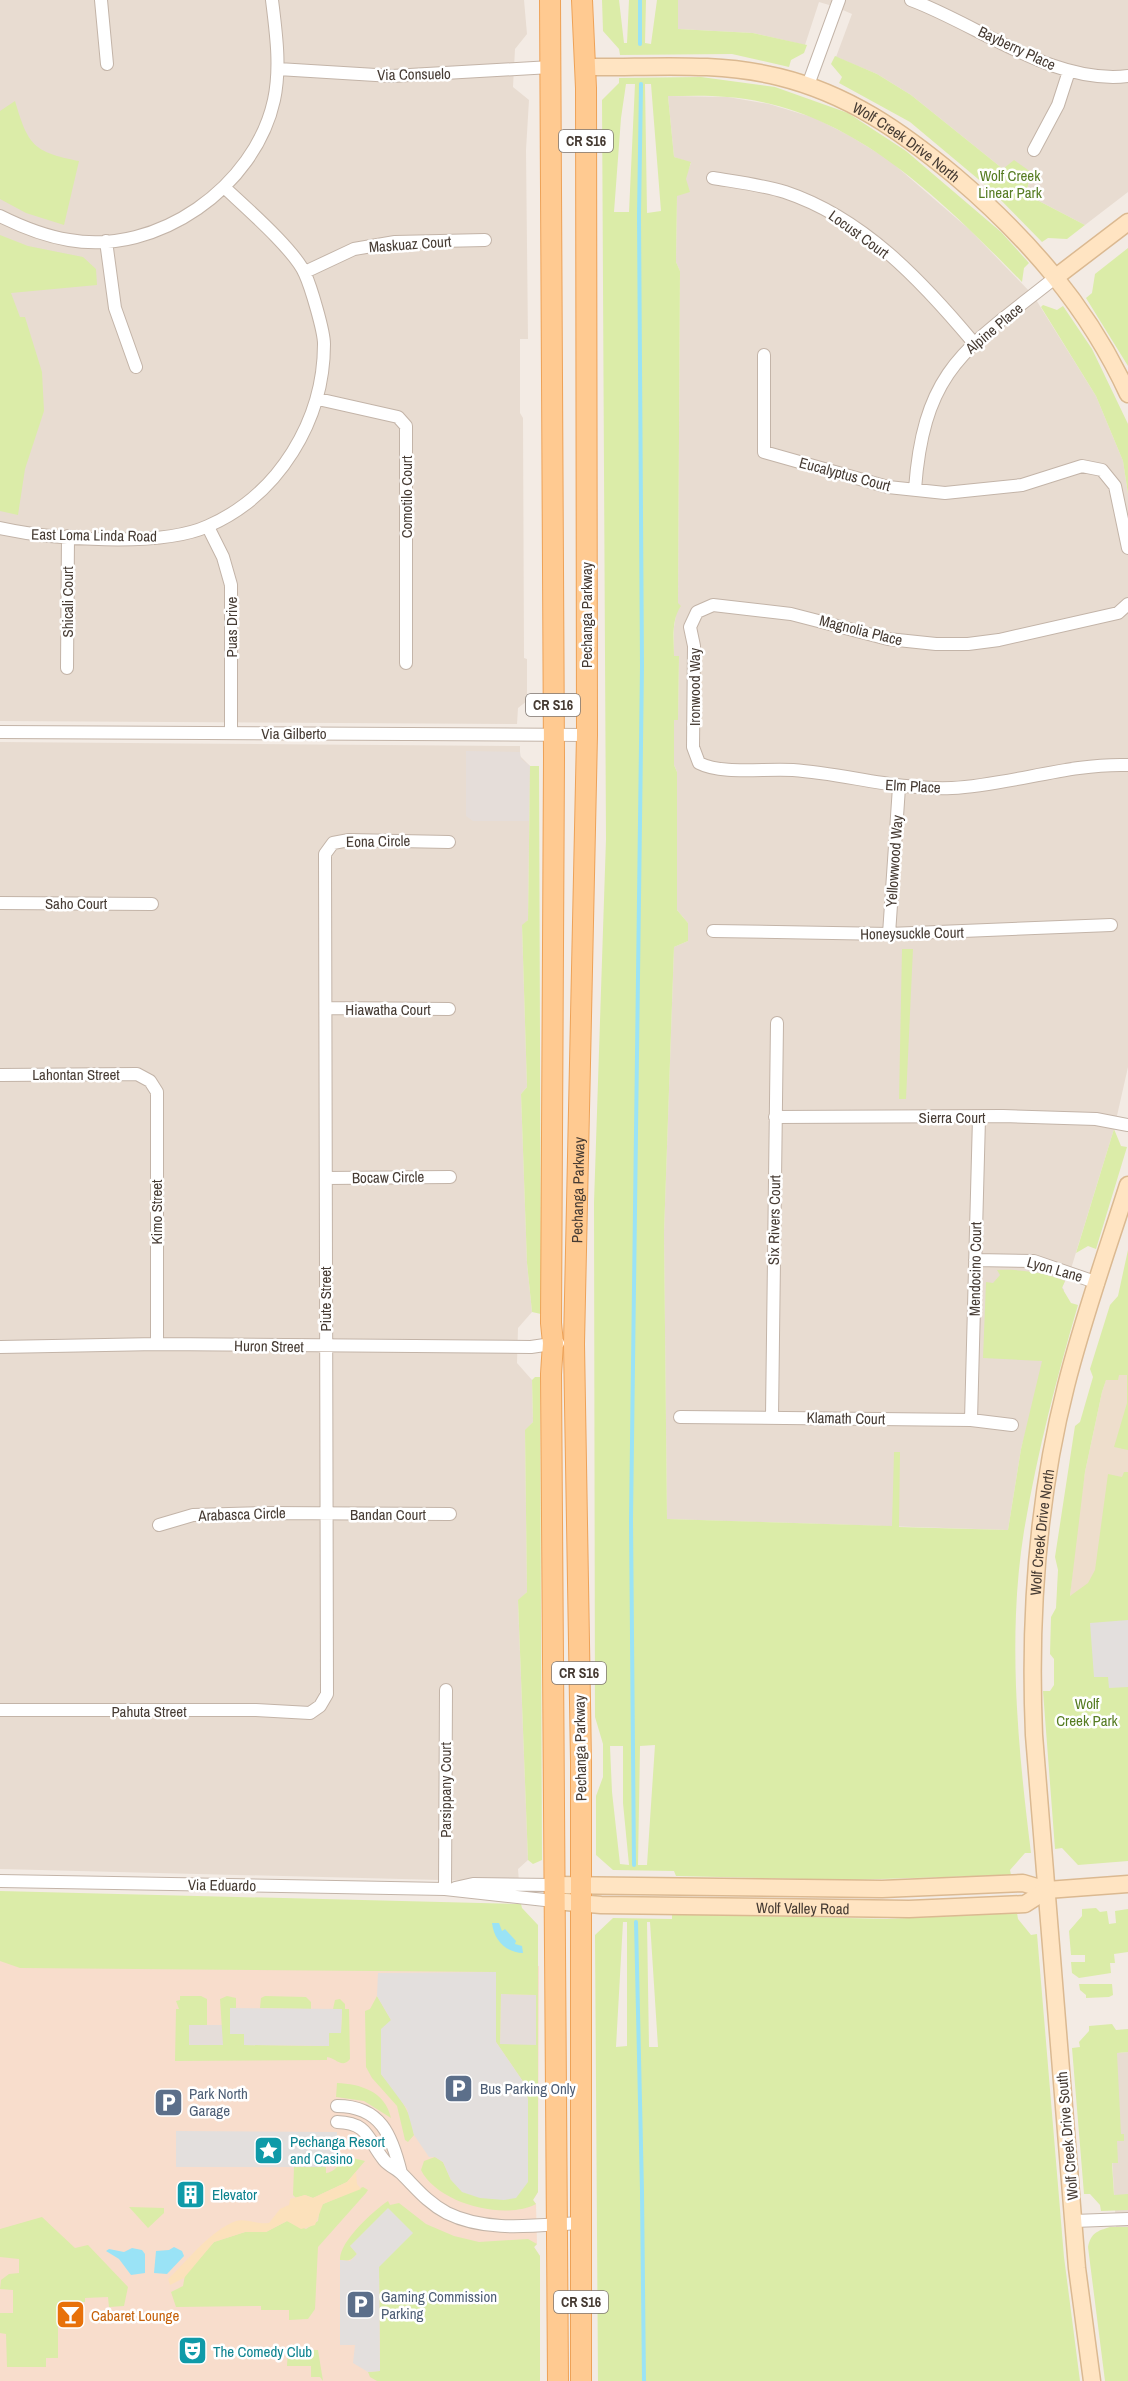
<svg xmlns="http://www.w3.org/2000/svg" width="1128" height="2381" font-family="'Archivo Narrow',sans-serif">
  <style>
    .residential { fill: #e8dcd1 }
    .commercial { fill: #f8ddcc }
    .industrial { fill: #e5ddd9 }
    .education { fill: #eedecc }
    .green { fill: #dbeca8; fill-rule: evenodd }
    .sand { fill: #fce1bb }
    .parking { fill: #e3dfdd }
    .water { fill: #9ae3f6 }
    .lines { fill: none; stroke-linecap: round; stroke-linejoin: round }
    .stream { stroke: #9ae3f6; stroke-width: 4 }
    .street-casing { stroke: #c3b4a8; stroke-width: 14 }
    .secondary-casing { stroke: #dbb991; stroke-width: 19 }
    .primary-casing { stroke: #eea257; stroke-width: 22 }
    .street { stroke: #fff; stroke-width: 12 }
    .secondary { stroke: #ffe4c2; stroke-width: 16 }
    .primary { stroke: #ffca91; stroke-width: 20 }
    .labels { text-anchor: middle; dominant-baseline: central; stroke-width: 5; stroke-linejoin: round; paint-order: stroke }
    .shield { fill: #fff; stroke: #7e7670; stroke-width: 1.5 }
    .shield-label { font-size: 14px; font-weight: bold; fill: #463b33 }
    .street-label { font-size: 15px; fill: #463b33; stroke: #fff }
    .park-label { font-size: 15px; fill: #567c22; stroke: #fff }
    .service-label { font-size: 15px; fill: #4e5e75; stroke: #fff; text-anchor: start }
    .culture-label { font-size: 15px; fill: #0d838f; stroke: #fff; text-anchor: start }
    .food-label { font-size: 15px; fill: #c56008; stroke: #fff; text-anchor: start }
  </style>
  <rect width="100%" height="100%" fill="#f3ebe4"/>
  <!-- residential -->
  <path class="residential" d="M0 0H524L527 34 515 49 513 87 529 100 526 150 528 339H520V413L523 418 524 658 527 659V701L518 708 517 724 0 721Z
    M678 0H1128V192L1085 225 1035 199 1027 191 1031 172 1019 165 1003 169 911 95 877 74 836 57 852 14 836 7 819 2 805 45 753 33 678 29Z
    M668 96 728 97 769 104 815 118 850 136 889 160 970 230 1033 295 1096 396 1123 461 1128 494V1067L1114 1129 1070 1272 1062 1287 1064 1290 1021 1449 1008 1530 667 1519 664 1233 674 947 688 941V923L677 910V772L674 765V720L678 719 679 657 674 656V627L678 603 680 271 676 262 677 196 691 163 674 157Z
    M0 742 520 746V756L530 766 528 920 522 926 527 1087 521 1094 527 1263 532 1312 518 1328 517 1363 532 1380 533 1422 525 1431 527 1592 518 1601 528 1860 518 1869 519 1882 0 1869Z
    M1128 2052V2227H1116L1106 2054Z"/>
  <!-- commercial -->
  <path class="commercial" d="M0 1937 539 1966 538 2192 533 2200 536 2204 537 2244 534 2247 540 2256V2381H0Z"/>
  <!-- industrial -->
  <path class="industrial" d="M466 751 520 752 521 759 530 766 529 821H473L466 816Z
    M501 1994 536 1995V2045H500Z
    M189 2025H223L224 2045H189Z"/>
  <!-- education -->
  <path class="education" d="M1128 1310V1612L1071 1616 1070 1596 1077 1526 1085 1472 1102 1392Z"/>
  <!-- green -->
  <path class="green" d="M602 0H619L624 43H627L629 0H646L645 43 651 44 657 0H678V29L753 33 807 45 804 53 791 60 789 67 732 54 620 55 619 49 603 31Z
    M835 56 877 74 911 95 1003 169 1014 160 1031 172 1027 190 1035 199 1085 225 1067 239 1048 238 1042 242 990 189 910 122 839 83 842 77 831 64Z
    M701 77 775 87 848 113 906 151 1001 232 1029 263 1024 268 1022 282C941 199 849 106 727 97 707 95 687 96 668 96L674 157 691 162 686 179 690 192 677 196 676 262 680 271 678 603 681 606C671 620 674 639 674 656H679L678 720H674V765L677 772V910L688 923V941L674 947 664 1233 667 1519 892 1526 894 1452H900L899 1527 1008 1530 1021 1449 1042 1361 983 1358 986 1282 993 1283 1000 1275 997 1270C1020 1269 1043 1272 1065 1281L1062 1288 1071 1303 1078 1305C1056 1380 1037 1454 1024 1531 1007 1637 1018 1748 1031 1853H1025L1010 1870 1011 1875 848 1880 676 1876 674 1871 613 1870 596 1855V1796L603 1777V1744L595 1717 594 1203 606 839 602 100 619 83V78ZM626 84H635L629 212H614L621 118ZM645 84H651L661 211 647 213ZM655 1745 647 1865H638L640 1746ZM610 1746H623V1803L629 1865 620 1864 612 1792Z
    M15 101C28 145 33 152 79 161L64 225 26 213 0 199V111Z
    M0 235 28 246 83 257 96 269 97 285 11 293 20 317H25L42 372 44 411 25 469 18 515 0 511Z
    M1128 248V366L1086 298 1092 293 1095 274Z
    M1043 305 1057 310 1063 306 1092 349 1128 424V494L1123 461 1096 396 1041 307Z
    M530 766H539L541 1314 532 1312 527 1263 521 1094 527 1087 522 925 528 920Z
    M902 949H913L906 1099H899Z
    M1114 1129 1121 1146 1127 1147 1096 1249 1088 1246 1076 1253Z
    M1128 1250V1450L1114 1447 1127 1403V1375H1119L1118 1380H1106L1102 1392 1085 1472 1070 1596 1088 1583 1095 1570 1108 1474 1122 1477 1124 1472H1128V1861L1078 1865 1062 1848 1055 1849 1043 1691H1050L1054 1685V1659L1050 1654 1051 1617 1056 1608 1058 1570 1055 1557 1075 1426 1080 1422 1093 1377 1090 1369 1110 1305 1118 1296Z
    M535 1377H540L542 1860 533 1864 528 1860 518 1600 527 1592 525 1430 533 1422 532 1380Z
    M0 1891 521 1904 522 1908 538 1925V2192L533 2200 536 2204C504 2221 437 2203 421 2170L424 2161 435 2157 443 2162 451 2180 528 2100 524 2083 496 2042 495 1972 20 1968 0 1961ZM501 1994 536 1995V2045L500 2044Z
    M1096 1908 1100 1912 1107 1911 1109 1924 1116 1923 1115 1911 1128 1909V1952L1114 1954 1115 1963H1110L1111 1973 1079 1978 1072 1973 1071 1962H1085V1955H1071L1069 1931 1082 1916V1909Z
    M1017 1913 1018 1919 1031 1935 1037 1934 1064 2257 1080 2381H598L595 1935 613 1918 672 1919V1914L887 1919ZM623 1922H627V2046L616 2047ZM647 1922H650L658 2047H649Z
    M1112 1984 1113 1995 1109 1997 1086 1998V1995L1080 1990 1079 1984Z
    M180 1996H201L207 1999V2025H189V2045H223L220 1999 227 1996 236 1998V2008H230L244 2034V2045L329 2046V2033H341L342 2010 333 2009 335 2000 340 1999 345 2004V2009H349L350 2059C342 2069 336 2058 327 2057V2060L175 2061 176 2009H179L176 2001 180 2000Z
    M265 1996 306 1997 311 2002V2009L260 2008 261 1998Z
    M377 1996 391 2020 381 2074C396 2092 412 2111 414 2135L408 2142 405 2140 397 2106 372 2078 366 2067 365 2011 370 2009Z
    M1112 2024 1116 2030 1128 2029V2052L1117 2053 1121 2134H1124V2141H1117L1118 2163H1112L1114 2195 1128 2194V2210L1101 2211 1100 2205 1090 2194H1084L1072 2048 1080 2047 1079 2042 1089 2031V2026Z
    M337 2083C360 2084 385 2091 391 2118L364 2101 336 2097Z
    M337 2154 365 2161 347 2182 313 2198 305 2195 296 2198 293 2195 294 2167H326V2173C334 2172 339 2166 341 2158H337Z
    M363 2187 368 2190 366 2193 318 2247 315 2309 308 2319 289 2320V2310H261V2306L176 2307 171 2292 183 2286 185 2275 214 2242 245 2232H266L287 2221 306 2229 318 2221 320 2207 323 2204Z
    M388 2201 390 2205 399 2203 426 2224 454 2236 479 2242 528 2239 537 2244 534 2247 540 2256V2381H377L370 2377 368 2372 380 2371 379 2267 350 2245 357 2254C351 2261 348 2261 340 2260 339 2242 373 2211 388 2201Z
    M129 2207 164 2208V2213L148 2228Z
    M42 2217 75 2248 88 2245 128 2287 124 2306 109 2307 108 2297 85 2298V2302H58V2358H46V2367H7L6 2334 0 2333V2313H13V2290L0 2289 1 2280 9 2274 19 2273V2259L0 2257V2229Z
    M1110 2227H1128V2381H1105L1088 2247C1091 2233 1097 2231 1110 2227Z
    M288 2349 318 2350 323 2381 320 2377H311V2366H287Z"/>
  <!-- sand -->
  <path class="sand" d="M356 2172 357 2184 361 2189 323 2204 315 2225 301 2229 287 2221 266 2232H245L214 2242 184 2278 170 2285 168 2279C189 2259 210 2231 236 2221 247 2218 258 2225 269 2223L280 2209 289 2205 290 2199 305 2195 313 2198 347 2182Z"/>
  <!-- parking -->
  <path class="parking" d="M1128 1620V1687L1109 1688 1108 1677H1094L1090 1623Z
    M496 1972V2042L524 2083 528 2100V2182L516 2198 504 2200 480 2198 462 2192 451 2180 443 2162 435 2157H429L414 2135 407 2109 381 2074V2029L391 2020 377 1996 378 1973Z
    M230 2008 342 2009 341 2033H329V2046L244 2045V2034H230Z
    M176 2131 337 2132V2158H331L326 2167H176Z
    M388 2208 413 2233 379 2267 380 2371 368 2372 353 2363 355 2345H340V2260L350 2261 357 2254 350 2246Z"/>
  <!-- water -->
  <path class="water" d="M492 1923H499L502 1931 505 1929 516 1941 515 1944 522 1946 523 1953C505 1952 494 1940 492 1923Z
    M174 2247 182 2251 184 2256 167 2274 154 2273 156 2251 169 2250Z
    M132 2248 142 2250 145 2254V2273L131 2275 119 2259 106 2251 109 2249 124 2252Z"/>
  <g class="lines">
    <!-- stream -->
    <path class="stream" d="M640 0V44
      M634 1865 631 1520 642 666 639 215 641 84
      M636 1922 642 2191 644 2381"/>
    <defs>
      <path id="street" d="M101 0 107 64
        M911 0C979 25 1053 85 1128 76
        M278 69 392 76 551 67
        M808 85 839 0
        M1034 150 1058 105 1069 71
        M713 178C737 182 762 185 785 192 863 218 922 281 973 342
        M0 216C22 227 45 236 69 240 157 256 255 187 274 100 281 67 276 33 272 0
        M106 241 115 308 136 367
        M305 272 354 249 395 242 485 240
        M764 355V452L888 487 945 493 1022 485 1082 466 1102 470 1115 486 1128 548
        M318 399 398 417 406 426V663
        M915 489C924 367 967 348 1056 277
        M208 527 223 557 231 585V733
        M0 528C51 539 160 548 208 526 279 495 324 420 324 344 324 331 311 287 305 274 295 250 244 206 224 187
        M1128 604 1118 613 999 640 968 644H936L888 639 791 614 713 605 697 612 690 627 694 646 693 747 699 763C722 775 765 768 793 770 848 774 894 790 952 788 1011 785 1069 763 1128 765
        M67 668 68 536
        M0 732 587 735
        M0 903 152 904
        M713 931 889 934 1111 925
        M889 934 899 787
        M326 1008 449 1009
        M0 1075 137 1074 150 1081 157 1092V1344
        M775 1117 1003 1116 1096 1119 1128 1125
        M326 1178 450 1177
        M975 1260 1034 1261 1098 1283
        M0 1347 157 1344 531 1347 558 1343
        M772 1416 777 1023
        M680 1417 971 1420 1012 1425
        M971 1420 979 1118
        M159 1525 193 1515 266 1513 450 1514
        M0 1710H256L310 1713 320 1706 327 1694 325 854 333 843 349 840 449 842
        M0 1881 445 1889 554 1901
        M455 1888 473 1884 554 1885
        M445 1889 446 1690
        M337 2106C381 2106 392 2136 401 2173
        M337 2122C369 2123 367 2139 384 2160 389 2166 397 2169 402 2174 417 2189 428 2203 447 2213 487 2233 537 2225 580 2223
        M1074 2221 1128 2219"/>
      <g id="secondary">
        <path id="s1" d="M585 67C649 68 715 61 779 77 848 94 901 131 955 176 1028 238 1088 307 1128 394"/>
        <path d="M1056 277 1128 222"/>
        <path d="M554 1885 882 1889 1023 1883 1047 1890 1128 1884"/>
        <path id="s2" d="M554 1901 601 1905 909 1909 1025 1904 1047 1890"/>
        <path id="s3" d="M1092 2381 1077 2268 1034 1735C1029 1617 1037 1500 1066 1386 1083 1318 1107 1251 1128 1185"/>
      </g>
      <g id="primary">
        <path d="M550 0 554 758 551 1323 553 1343 551 1374 558 2381"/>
        <path id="s4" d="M581 2381V1762L574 1344 587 735 586 88 582 0"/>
      </g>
    </defs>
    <!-- street casing -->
    <use href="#street" class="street-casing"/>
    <!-- secondary casing -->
    <use href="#secondary" class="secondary-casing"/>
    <!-- primary casing -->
    <use href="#primary" class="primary-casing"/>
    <!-- street -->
    <use href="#street" class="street"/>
    <!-- secondary -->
    <use href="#secondary" class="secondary"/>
    <!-- primary -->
    <use href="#primary" class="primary"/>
  </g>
  <!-- icons -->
  <defs>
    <symbol id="parking-square" viewBox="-11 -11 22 22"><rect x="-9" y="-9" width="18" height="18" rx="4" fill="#5c6f8a" stroke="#fff"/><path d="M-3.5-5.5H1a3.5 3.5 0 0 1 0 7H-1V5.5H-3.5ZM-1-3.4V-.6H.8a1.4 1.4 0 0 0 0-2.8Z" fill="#fff"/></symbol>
    <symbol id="sight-square" viewBox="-11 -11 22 22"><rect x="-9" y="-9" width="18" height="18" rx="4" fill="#0f9aa8" stroke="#fff"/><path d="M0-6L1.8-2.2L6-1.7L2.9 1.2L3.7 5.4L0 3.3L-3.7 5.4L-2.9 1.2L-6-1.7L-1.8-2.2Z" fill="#fff"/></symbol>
    <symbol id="building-square" viewBox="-11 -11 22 22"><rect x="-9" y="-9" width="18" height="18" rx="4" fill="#0f9aa8" stroke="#fff"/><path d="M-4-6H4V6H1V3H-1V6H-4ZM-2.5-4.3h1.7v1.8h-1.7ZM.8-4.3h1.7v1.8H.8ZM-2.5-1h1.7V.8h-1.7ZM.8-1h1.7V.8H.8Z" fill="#fff"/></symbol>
    <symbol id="bar-square" viewBox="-11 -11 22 22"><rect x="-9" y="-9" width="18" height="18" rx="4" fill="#e8710a" stroke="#fff"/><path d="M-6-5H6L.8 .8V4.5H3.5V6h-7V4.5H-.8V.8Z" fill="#fff"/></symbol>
    <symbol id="theatre-square" viewBox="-11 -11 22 22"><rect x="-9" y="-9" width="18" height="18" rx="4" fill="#0f9aa8" stroke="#fff"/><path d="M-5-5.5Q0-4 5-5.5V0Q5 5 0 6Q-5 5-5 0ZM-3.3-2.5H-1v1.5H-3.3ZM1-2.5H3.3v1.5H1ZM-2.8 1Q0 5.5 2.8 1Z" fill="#fff"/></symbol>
  </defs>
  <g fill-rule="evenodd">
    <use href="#parking-square" x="442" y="2072" width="33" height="33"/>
    <use href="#parking-square" x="152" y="2086" width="33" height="33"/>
    <use href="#sight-square" x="252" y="2134" width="33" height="33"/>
    <use href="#building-square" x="174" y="2178" width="33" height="33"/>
    <use href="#parking-square" x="344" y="2288" width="33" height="33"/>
    <use href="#bar-square" x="54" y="2298" width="33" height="33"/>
    <use href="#theatre-square" x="176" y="2334" width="33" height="33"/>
  </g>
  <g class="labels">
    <!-- shield labels -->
    <g class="shield">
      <rect x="559" y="130" width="54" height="22" rx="4.5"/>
      <rect x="526" y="694" width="54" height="22" rx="4.5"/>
      <rect x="552" y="1662" width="54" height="22" rx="4.5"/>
      <rect x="554" y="2291" width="54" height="22" rx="4.5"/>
    </g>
    <g class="shield-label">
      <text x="586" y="141">CR S16</text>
      <text x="553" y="705">CR S16</text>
      <text x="579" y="1673">CR S16</text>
      <text x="581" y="2302">CR S16</text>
    </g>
    <!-- street labels -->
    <g class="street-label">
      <text transform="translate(1017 48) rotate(25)">Bayberry Place</text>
      <text transform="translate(414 74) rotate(-1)">Via Consuelo</text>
      <text stroke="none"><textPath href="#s1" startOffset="339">Wolf Creek Drive North</textPath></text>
      <text transform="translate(859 234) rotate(36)">Locust Court</text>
      <text transform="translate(410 244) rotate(-4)">Maskuaz Court</text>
      <text transform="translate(994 328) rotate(-40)">Alpine Place</text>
      <text transform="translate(845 474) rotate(15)">Eucalyptus Court</text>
      <text transform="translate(406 497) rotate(-90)">Comotilo Court</text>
      <text transform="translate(94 535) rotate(1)">East Loma Linda Road</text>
      <text transform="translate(67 602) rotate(-90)">Shicali Court</text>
      <text transform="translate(586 615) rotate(-90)">Pechanga Parkway</text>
      <text transform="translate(231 627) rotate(-90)">Puas Drive</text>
      <text transform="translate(861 630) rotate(14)">Magnolia Place</text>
      <text transform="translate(694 687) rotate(-90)">Ironwood Way</text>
      <text x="294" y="733">Via Gilberto</text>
      <text transform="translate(913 786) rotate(3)">Elm Place</text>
      <text transform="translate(378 841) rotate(-1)">Eona Circle</text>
      <text transform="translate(894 861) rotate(-86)">Yellowwood Way</text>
      <text x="76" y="903">Saho Court</text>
      <text transform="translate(912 933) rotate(-1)">Honeysuckle Court</text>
      <text x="388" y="1009">Hiawatha Court</text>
      <text x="76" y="1074">Lahontan Street</text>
      <text x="952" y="1117">Sierra Court</text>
      <text transform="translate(388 1177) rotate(-1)">Bocaw Circle</text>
      <text stroke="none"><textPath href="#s4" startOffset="1191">Pechanga Parkway</textPath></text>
      <text transform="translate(156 1212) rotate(-90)">Kimo Street</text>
      <text transform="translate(774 1220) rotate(-89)">Six Rivers Court</text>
      <text transform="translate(975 1269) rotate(-89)">Mendocino Court</text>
      <text transform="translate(1055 1269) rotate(16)">Lyon Lane</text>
      <text transform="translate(325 1299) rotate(-90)">Piute Street</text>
      <text transform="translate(269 1346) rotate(1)">Huron Street</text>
      <text transform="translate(846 1418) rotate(1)">Klamath Court</text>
      <text transform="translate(242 1514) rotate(-2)">Arabasca Circle</text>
      <text x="388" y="1514">Bandan Court</text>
      <text stroke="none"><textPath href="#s3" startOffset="852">Wolf Creek Drive North</textPath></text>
      <text x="149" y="1711">Pahuta Street</text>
      <text transform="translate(580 1748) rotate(-91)">Pechanga Parkway</text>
      <text transform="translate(445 1790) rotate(-90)">Parsippany Court</text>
      <text transform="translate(222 1885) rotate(1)">Via Eduardo</text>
      <text stroke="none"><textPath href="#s2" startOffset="249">Wolf Valley Road</textPath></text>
      <text transform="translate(1067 2136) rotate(-95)">Wolf Creek Drive South</text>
    </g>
    <!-- park labels -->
    <g class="park-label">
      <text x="1010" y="175">Wolf Creek<tspan x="1010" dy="17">Linear Park</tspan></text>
      <text x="1087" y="1703">Wolf<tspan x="1087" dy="17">Creek Park</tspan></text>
    </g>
    <!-- service labels -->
    <g class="service-label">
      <text x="480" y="2088">Bus Parking Only</text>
      <text x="189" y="2093">Park North<tspan x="189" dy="17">Garage</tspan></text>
      <text x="381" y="2296">Gaming Commission<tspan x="381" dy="17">Parking</tspan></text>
    </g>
    <!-- culture labels -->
    <g class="culture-label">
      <text x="290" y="2141">Pechanga Resort<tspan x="290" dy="17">and Casino</tspan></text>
      <text x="212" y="2194">Elevator</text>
      <text x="213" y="2351">The Comedy Club</text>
    </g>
    <!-- food labels -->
    <g class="food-label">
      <text x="91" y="2315">Cabaret Lounge</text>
    </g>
  </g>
</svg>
